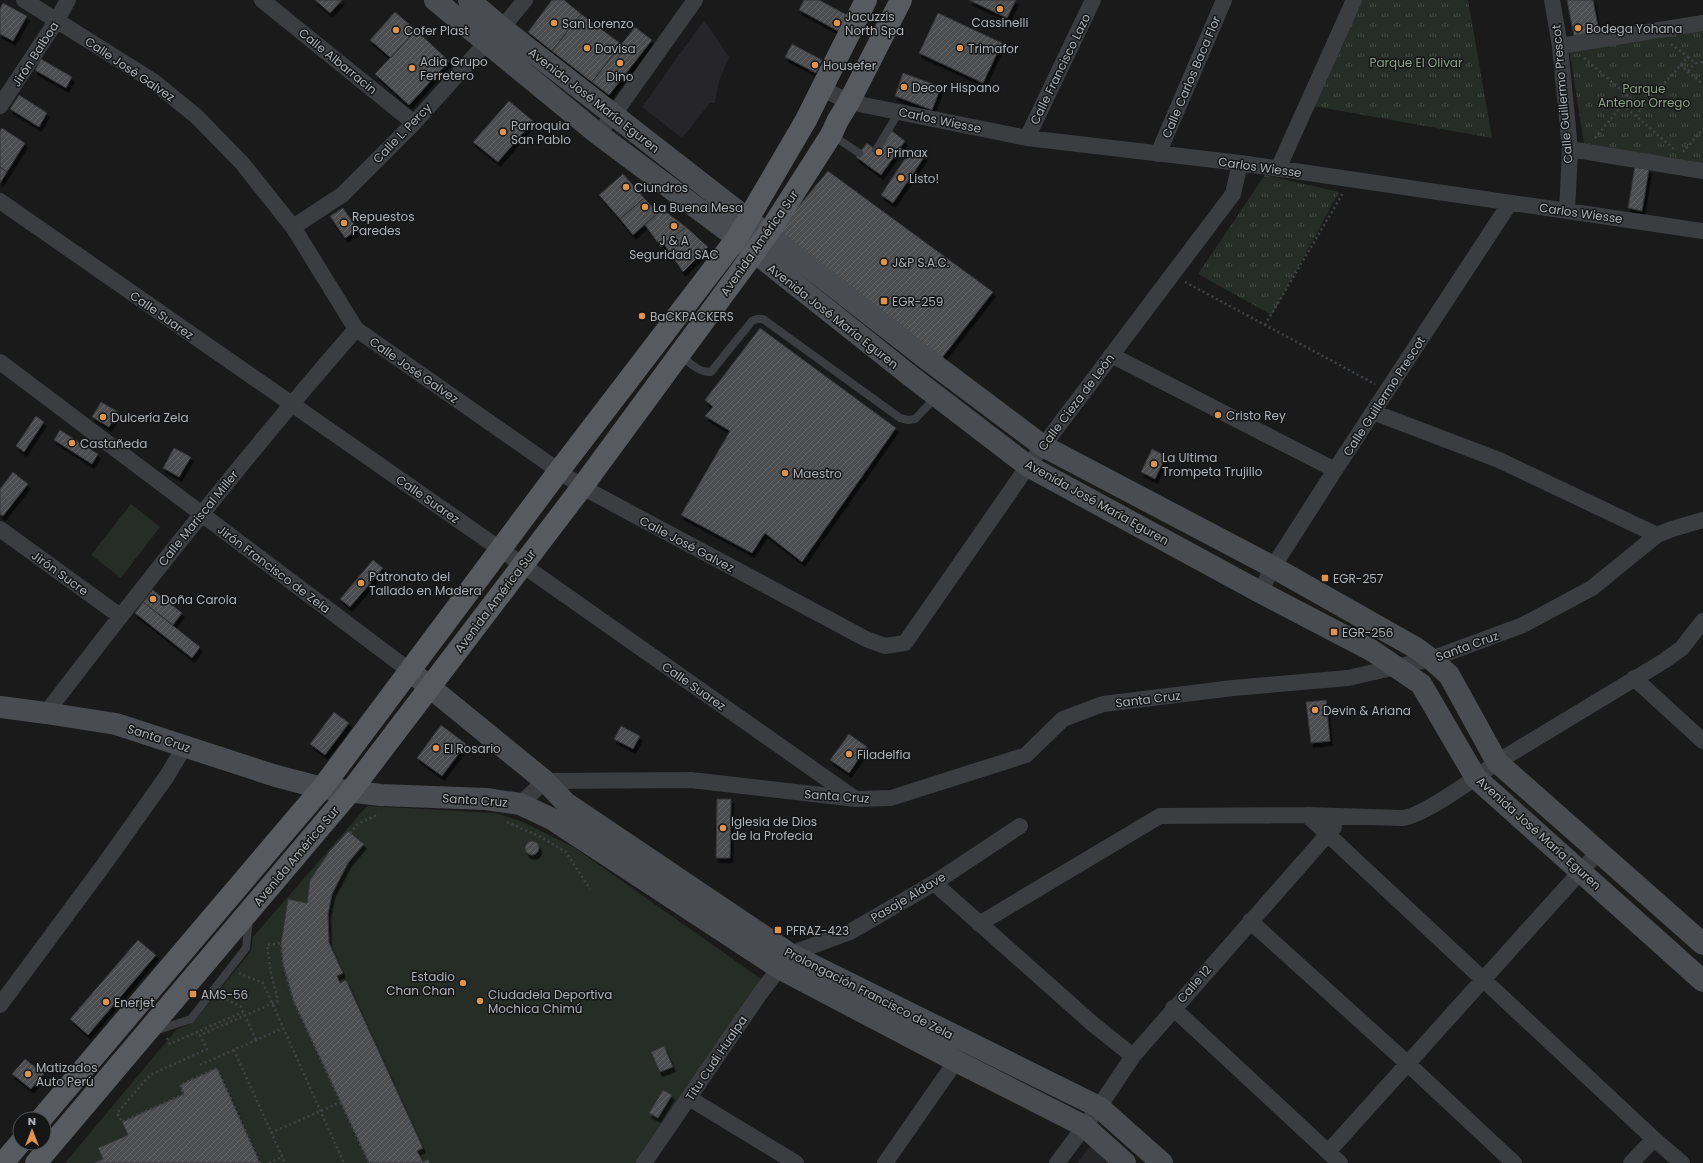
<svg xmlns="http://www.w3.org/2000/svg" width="1703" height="1163" font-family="Poppins,sans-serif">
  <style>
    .built { fill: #262628 }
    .grass { fill: url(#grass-tufts) }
    .garden { fill: #262d26 }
    .building { fill: url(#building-hatch); stroke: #343437; filter: url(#shadow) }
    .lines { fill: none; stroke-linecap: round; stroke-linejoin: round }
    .path { stroke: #414447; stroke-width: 2.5; stroke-dasharray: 2 3; stroke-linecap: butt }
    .lane { stroke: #3b3d40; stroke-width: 8 }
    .street { stroke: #3b3d40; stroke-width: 16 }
    .secondary { stroke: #494c50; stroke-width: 22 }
    .primary { stroke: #575a5f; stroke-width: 22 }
    .poi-dot { fill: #de934f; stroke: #151516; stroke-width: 1.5 }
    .labels { text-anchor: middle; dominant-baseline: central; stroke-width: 3; stroke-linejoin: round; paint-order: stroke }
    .poi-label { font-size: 12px; fill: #adb3b9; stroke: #151516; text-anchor: start }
    .street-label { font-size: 12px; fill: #adb3b9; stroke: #151516 }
    .park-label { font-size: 12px; fill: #8aa287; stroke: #151516 }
  </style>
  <defs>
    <pattern id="grass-tufts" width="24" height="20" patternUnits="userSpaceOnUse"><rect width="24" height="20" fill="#262d26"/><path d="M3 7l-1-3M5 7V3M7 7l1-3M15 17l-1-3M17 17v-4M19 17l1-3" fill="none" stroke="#434943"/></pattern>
    <pattern id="building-hatch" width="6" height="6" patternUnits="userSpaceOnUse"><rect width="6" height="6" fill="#4c4d50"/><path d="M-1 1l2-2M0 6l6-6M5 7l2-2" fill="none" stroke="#636467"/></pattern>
    <filter id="shadow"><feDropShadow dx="2.5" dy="4.5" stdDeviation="0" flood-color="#0009"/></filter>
  </defs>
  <rect width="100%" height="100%" fill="#1a1a1b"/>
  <!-- built -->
  <path class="built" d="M704 20 729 57 719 81 715 103H710L682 138 642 107Z
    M1090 1146 1108 1163H1077Z"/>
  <!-- grass -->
  <path class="grass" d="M1362 0H1468L1492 138 1308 105Z
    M1703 26V164L1584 143 1569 48Z
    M1265 175 1339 192 1272 315 1198 274Z"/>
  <!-- garden -->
  <path class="garden" d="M131 504 160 527 121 578 91 555Z
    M367 806 496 813 523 822 575 848 764 981 637 1163H65L176 1030 194 1022 251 951 253 937Z"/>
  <!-- building -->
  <path class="building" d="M315 0H342L330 13Z
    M552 0H564L581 14 552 51 528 32Z
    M804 0H819L847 15 838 31 799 10Z
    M969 0H1016L1007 18Z
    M1567 0H1593L1599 32 1574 36Z
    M3 3 27 16 13 41 0 34V9Z
    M395 12 416 30 391 58 370 40Z
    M938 13 1002 43 983 83 919 53Z
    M581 14 621 44 592 82 552 51Z
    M635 27 652 40 609 95 592 82Z
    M416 30 449 61 409 105 375 74Z
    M792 44 822 60 816 73 785 57Z
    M41 59 72 77 66 88 35 70Z
    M903 73 941 87 932 110 895 96Z
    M19 95 47 113 39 127 10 109Z
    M509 101 533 121 498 162 473 142Z
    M2 128 25 143 7 172 0 167V131Z
    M892 131 905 141 881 175 856 157 867 143 877 151Z
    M919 152 925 156 893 203 881 195 904 160Z
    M1635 166 1649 169 1642 211 1628 208Z
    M0 167 7 172 0 183Z
    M828 171 993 292 941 359 777 232Z
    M623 174 644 198 620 219 599 195Z
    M644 198 658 213 633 235 620 219Z
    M343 208 358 230 345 238 330 216Z
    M662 209 686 227 661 247 645 225Z
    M686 227 708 247 683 272 664 244Z
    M760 328 896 428 802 562 765 533 752 553 681 515 730 431 705 416 713 407 705 400Z
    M101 402 118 412 109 427 92 417Z
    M36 416 44 422 24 452 16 446Z
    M60 430 98 454 92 464 54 440Z
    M174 448 191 457 179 477 163 468Z
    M1152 449 1166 456 1155 479 1141 472Z
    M13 472 28 484 3 516 0 514V489Z
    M373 560 383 568 350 607 340 599Z
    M153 590 182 613 173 625 143 602Z
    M143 602 200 647 192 658 135 613Z
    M1326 700 1330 741 1311 743 1306 702Z
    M334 712 349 723 325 755 310 744Z
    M441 725 466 744 442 776 417 758Z
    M621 726 640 736 633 749 614 739Z
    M849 734 867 747 849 773 830 760Z
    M717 799H731L730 858H716Z
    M348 831 364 844 348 863 332 894 328 914 329 943 343 973 337 976 340 983 346 980 423 1148 417 1151 423 1162 428 1159 430 1163H369L294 1002 283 964 281 943 288 899 307 903 310 880 329 852Z
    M525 848a7 7 0 1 1 14 0a7 7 0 1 1-14 0Z
    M138 940 156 955 88 1035 70 1019Z
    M664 1046 673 1067 660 1072 651 1052Z
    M25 1059 44 1074 31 1089 12 1074Z
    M217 1068 260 1163H94L103 1159 98 1148 128 1135 122 1122 184 1094 180 1085Z
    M663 1090 672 1095 658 1118 649 1113Z"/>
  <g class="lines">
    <!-- path -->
    <path class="path" d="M1671 44 1688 57
      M1584 58 1642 108 1688 57 1695 63 1703 62
      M1680 65 1703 84
      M1688 71 1695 63
      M1623 105 1675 150
      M1636 116 1642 108
      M1595 138 1629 97
      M1683 152 1703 129
      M1185 282 1375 384
      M1265 325 1343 193
      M507 822 539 836 566 852 590 889
      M350 833 358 824 379 814
      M239 973 263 983 344 1163
      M222 997 241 1007 256 1040
      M167 1038 170 1044 243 1012
      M234 1050 285 1163
      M200 1065 283 1028
      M271 1133 341 1102
      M260 1163 217 1068 180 1085 184 1094 122 1122 117 1113 150 1075 207 1049 200 1035 278 1001 271 973 267 945 281 943 283 964 294 1002 369 1163
      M269 1163 282 1157"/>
    <!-- lane -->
    <path class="lane" d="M832 135 859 153
      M876 150 899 112
      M680 355C689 362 699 373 711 372L752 321 757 319H763L900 418 908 420 915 419 936 397
      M155 1031 191 1019 246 948 249 919"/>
    <!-- street -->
    <path class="street" d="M24 0 153 81 196 116 242 163 293 227 356 329 582 487 866 639 885 646 905 643 1028 466 1233 194 1240 163
      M262 0 414 123
      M1552 0 1560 46 1570 149 1567 211
      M1560 46 1703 23
      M821 88 849 102 1027 138 1240 163 1703 231
      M0 106 57 20 68 0
      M598 134 614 114 695 0
      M1027 138 1093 0
      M1570 149 1703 171
      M1158 154 1224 0
      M1278 169 1354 0
      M0 201 500 549 854 798
      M293 227 342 195 414 123 486 43 502 28 525 0
      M1111 355 1335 470
      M0 362 410 671
      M1373 412 1499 460 1657 535
      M0 529 120 616
      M1260 592 1273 567 1335 470 1510 203
      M1634 678 1703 741
      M46 713C146 582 248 453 356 329
      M520 804 545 781 691 780 856 799 891 798 1026 755 1063 719 1103 704 1233 688 1348 678 1431 659 1523 625 1592 588 1657 535 1672 529 1703 520
      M1307 815 1654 1139 1682 1163
      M934 883 1094 1025 1133 1056
      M1250 921 1407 1063 1514 1163
      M979 924 1160 816 1307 815 1402 818C1422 817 1480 775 1497 762L1664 661 1682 648 1703 621
      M0 1005 103 866 167 776 185 746
      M1173 1008 1340 1163
      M689 1098 796 1163
      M1328 1152 1599 851
      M644 1163 759 995 790 954 850 932 934 883 1020 826
      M885 1163 956 1061
      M1057 1163 1099 1107 1133 1056 1334 827
      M1631 1163 1654 1139"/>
    <!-- secondary -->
    <path class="secondary" d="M435 0 598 134 737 238 913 378 1028 466 1260 592 1371 650 1421 684 1476 778 1703 981
      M469 0 502 28 927 359 1043 446 1273 567 1416 648 1431 659 1449 675 1497 762 1703 944
      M410 671 545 781 566 803 790 954 1099 1107 1162 1163
      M0 707 46 713 116 724 276 776 322 788 381 795 486 799 520 804 552 819 779 968 956 1061 1084 1126 1125 1163"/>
    <!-- primary -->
    <path class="primary" d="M41 1119 322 788 558 472 737 238 806 120 866 0
      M3 1163 20 1143
      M36 1163 350 792 582 487 767 235 831 135 838 120 849 102 901 0"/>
  </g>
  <!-- markers -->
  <g class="poi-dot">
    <circle cx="1000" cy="9" r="4"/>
    <circle cx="554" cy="23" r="4"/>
    <circle cx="837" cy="23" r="4"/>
    <circle cx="1578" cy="28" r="4"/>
    <circle cx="396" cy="30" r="4"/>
    <circle cx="587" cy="48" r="4"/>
    <circle cx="960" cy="48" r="4"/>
    <circle cx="620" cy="63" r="4"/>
    <circle cx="815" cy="65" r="4"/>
    <circle cx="412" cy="68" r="4"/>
    <circle cx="904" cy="87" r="4"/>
    <circle cx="503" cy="132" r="4"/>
    <circle cx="879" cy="152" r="4"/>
    <circle cx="901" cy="178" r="4"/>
    <circle cx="626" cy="187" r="4"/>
    <circle cx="645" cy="207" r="4"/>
    <circle cx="344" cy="223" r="4"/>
    <circle cx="674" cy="226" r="4"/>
    <circle cx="884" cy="262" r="4"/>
    <rect x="880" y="297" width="8" height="8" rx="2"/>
    <circle cx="642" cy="316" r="4"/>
    <circle cx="1218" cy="415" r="4"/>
    <circle cx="103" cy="417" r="4"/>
    <circle cx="72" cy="443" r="4"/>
    <circle cx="1154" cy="464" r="4"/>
    <circle cx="785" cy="473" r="4"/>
    <rect x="1321" y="574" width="8" height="8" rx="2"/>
    <circle cx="361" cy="583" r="4"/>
    <circle cx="153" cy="599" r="4"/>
    <rect x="1330" y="628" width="8" height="8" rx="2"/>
    <circle cx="1315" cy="710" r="4"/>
    <circle cx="436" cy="748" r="4"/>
    <circle cx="849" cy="754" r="4"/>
    <circle cx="723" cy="828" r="4"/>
    <rect x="774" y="926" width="8" height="8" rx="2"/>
    <circle cx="463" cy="983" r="4"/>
    <rect x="189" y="990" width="8" height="8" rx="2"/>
    <circle cx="480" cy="1001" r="4"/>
    <circle cx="106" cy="1002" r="4"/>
    <circle cx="28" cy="1074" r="4"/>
  </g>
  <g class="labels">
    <!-- poi labels -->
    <g class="poi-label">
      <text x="845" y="16">Jacuzzis<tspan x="845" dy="14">North Spa</tspan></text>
      <text x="1000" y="22" text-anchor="middle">Cassinelli</text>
      <text x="562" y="23">San Lorenzo</text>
      <text x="1586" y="28">Bodega Yohana</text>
      <text x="404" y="30">Cofer Plast</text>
      <text x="595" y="48">Davisa</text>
      <text x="968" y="48">Trimafor</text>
      <text x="420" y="61">Adia Grupo<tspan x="420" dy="14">Ferretero</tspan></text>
      <text x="823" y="65">Housefer</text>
      <text x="620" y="76" text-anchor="middle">Dino</text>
      <text x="912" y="87">Decor Hispano</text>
      <text x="511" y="125">Parroquia<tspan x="511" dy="14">San Pablo</tspan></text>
      <text x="887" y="152">Primax</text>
      <text x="909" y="178">Listo!</text>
      <text x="634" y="187">Ciundros</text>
      <text x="653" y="207">La Buena Mesa</text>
      <text x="352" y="216">Repuestos<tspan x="352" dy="14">Paredes</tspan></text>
      <text x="674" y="240" text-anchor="middle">J &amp; A<tspan x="674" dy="14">Seguridad SAC</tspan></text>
      <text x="892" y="262">J&amp;P S.A.C.</text>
      <text x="892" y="301">EGR-259</text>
      <text x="650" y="316">BaCKPACKERS</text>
      <text x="1226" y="415">Cristo Rey</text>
      <text x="111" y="417">Dulcería Zela</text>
      <text x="80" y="443">Castañeda</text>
      <text x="1162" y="457">La Ultima<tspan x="1162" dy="14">Trompeta Trujillo</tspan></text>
      <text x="793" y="473">Maestro</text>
      <text x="369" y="576">Patronato del<tspan x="369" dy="14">Tallado en Madera</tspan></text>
      <text x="1333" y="578">EGR-257</text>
      <text x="161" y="599">Doña Carola</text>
      <text x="1342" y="632">EGR-256</text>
      <text x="1323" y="710">Devin &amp; Ariana</text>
      <text x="444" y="748">El Rosario</text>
      <text x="857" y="754">Filadelfia</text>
      <text x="731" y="821">Iglesia de Dios<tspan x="731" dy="14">de la Profecia</tspan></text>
      <text x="786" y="930">PFRAZ-423</text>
      <text x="455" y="976" text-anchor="end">Estadio<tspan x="455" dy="14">Chan Chan</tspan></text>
      <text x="201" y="994">AMS-56</text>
      <text x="488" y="994">Ciudadela Deportiva<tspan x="488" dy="14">Mochica Chimú</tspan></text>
      <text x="114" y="1002">Enerjet</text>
      <text x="36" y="1067">Matizados<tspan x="36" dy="14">Auto Perú</tspan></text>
    </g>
    <!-- street labels -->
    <g class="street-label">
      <text transform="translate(35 54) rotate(-57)">Jirón Balboa</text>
      <text transform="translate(338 61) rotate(39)">Calle Albarracin</text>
      <text transform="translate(130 69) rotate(34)">Calle José Galvez</text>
      <text transform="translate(1060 69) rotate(-64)">Calle Francisco Lazo</text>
      <text transform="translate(1191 77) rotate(-67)">Calle Carlos Baca Flor</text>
      <text transform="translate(1562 94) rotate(-95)">Calle Guillermo Prescot</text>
      <text transform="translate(594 100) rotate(38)">Avenida José María Eguren</text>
      <text transform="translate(940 120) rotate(12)">Carlos Wiesse</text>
      <text transform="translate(402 133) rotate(-46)">Calle L. Percy</text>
      <text transform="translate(1260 167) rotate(8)">Carlos Wiesse</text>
      <text transform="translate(1581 213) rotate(8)">Carlos Wiesse</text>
      <text transform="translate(759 243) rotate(-55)">Avenida América Sur</text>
      <text transform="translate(162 315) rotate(35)">Calle Suarez</text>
      <text transform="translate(833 316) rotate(38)">Avenida José María Eguren</text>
      <text transform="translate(414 370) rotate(35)">Calle José Galvez</text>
      <text transform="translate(1384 396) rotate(-57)">Calle Guillermo Prescot</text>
      <text transform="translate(1076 402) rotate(-53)">Calle Cieza de León</text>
      <text transform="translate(428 499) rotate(35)">Calle Suarez</text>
      <text transform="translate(1097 502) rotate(29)">Avenida José María Eguren</text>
      <text transform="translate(198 518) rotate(-51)">Calle Mariscal Miller</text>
      <text transform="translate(687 544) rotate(28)">Calle José Galvez</text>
      <text transform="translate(274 569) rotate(37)">Jirón Francisco de Zela</text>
      <text transform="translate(60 573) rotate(36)">Jirón Sucre</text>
      <text transform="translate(495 601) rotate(-53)">Avenida América Sur</text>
      <text transform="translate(1467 646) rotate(-20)">Santa Cruz</text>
      <text transform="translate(694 686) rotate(35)">Calle Suarez</text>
      <text transform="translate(1148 699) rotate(-7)">Santa Cruz</text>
      <text transform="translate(159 738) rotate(18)">Santa Cruz</text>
      <text transform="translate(837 796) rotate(4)">Santa Cruz</text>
      <text transform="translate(475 800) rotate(4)">Santa Cruz</text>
      <text transform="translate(1539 833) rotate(42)">Avenida José María Eguren</text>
      <text transform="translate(296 856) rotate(-50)">Avenida América Sur</text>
      <text transform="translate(908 897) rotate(-31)">Pasaje Aldave</text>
      <text transform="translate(1194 984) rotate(-49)">Calle 12</text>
      <text transform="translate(869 993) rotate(27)">Prolongación Francisco de Zela</text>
      <text transform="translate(716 1058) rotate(-56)">Titu Cudi Hualpa</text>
    </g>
    <!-- park labels -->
    <g class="park-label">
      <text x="1416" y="62">Parque El Olivar</text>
      <text x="1644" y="88">Parque<tspan x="1644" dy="14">Antenor Orrego</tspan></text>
    </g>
  </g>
  <!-- north arrow -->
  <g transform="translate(32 1131)"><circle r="19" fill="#151516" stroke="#525457"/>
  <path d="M0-3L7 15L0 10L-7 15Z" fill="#de934f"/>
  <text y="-6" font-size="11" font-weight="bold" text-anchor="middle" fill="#adb3b9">N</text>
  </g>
</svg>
